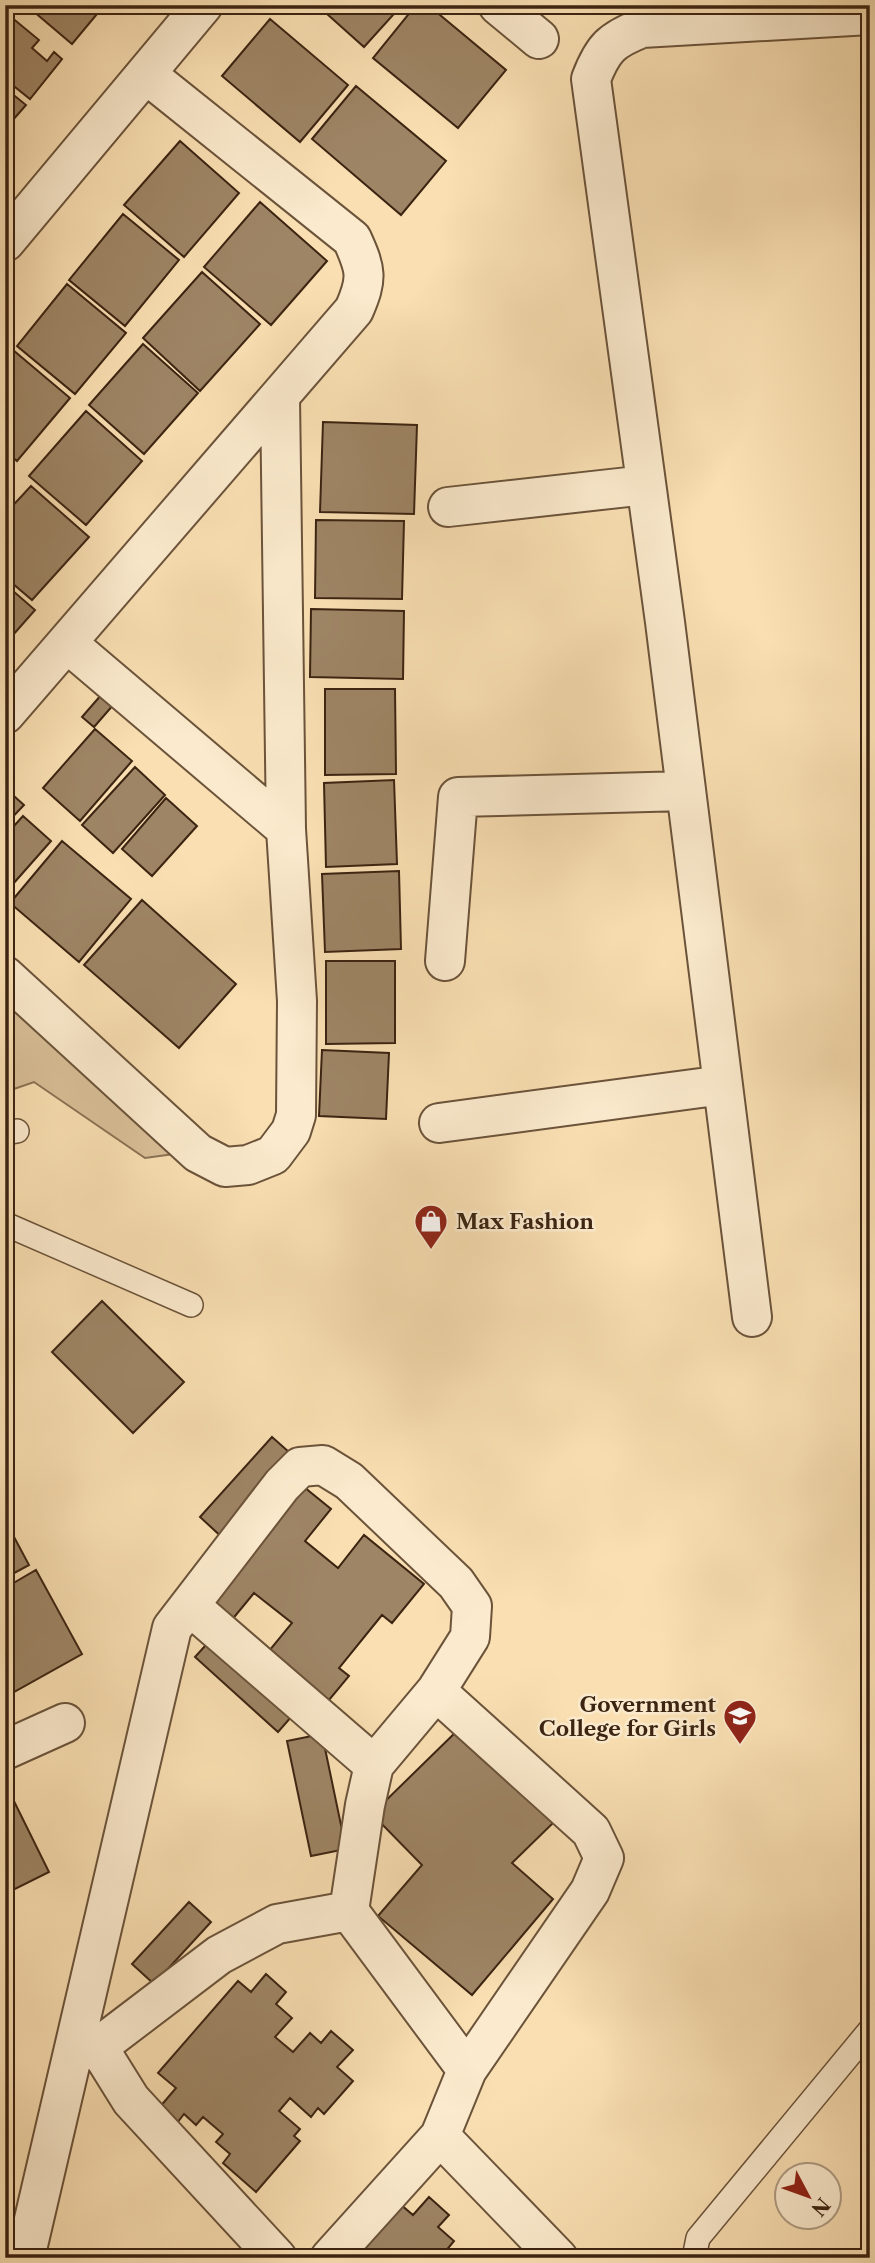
<svg xmlns="http://www.w3.org/2000/svg" width="875" height="2263" font-family="'Libre Caslon Text',serif">
  <style>
    .green { fill: #d9bf97; stroke: #8a7254; stroke-width: 2 }
    .building { fill: #9e8565; stroke: #3c2412; stroke-width: 2 }
    .lines { fill: none; stroke-linecap: round; stroke-linejoin: round }
    .service-casing { stroke: #6b533a; stroke-width: 26 }
    .minor-casing { stroke: #6b533a; stroke-width: 42 }
    .service { stroke: #fbeacd; stroke-width: 23 }
    .minor { stroke: #fbeacd; stroke-width: 38 }
    .labels { text-anchor: middle; dominant-baseline: central; stroke-width: 5; stroke-linejoin: round; paint-order: stroke }
    .poi-label { font-size: 21px; font-weight: bold; fill: #3c2412; stroke: #fbeacd; text-anchor: start }
  </style>
  <rect width="100%" height="100%" fill="#f9dfb2"/>
  <filter id="stains"><feTurbulence type="fractalNoise" baseFrequency=".00286" numOctaves="4"/><feColorMatrix values="0 0 0 0 .2 0 0 0 0 .09 0 0 0 0 .02 0 0 0 .5 -.17"/></filter>
  <radialGradient id="worn" r=".72"><stop offset=".6" stop-color="#630" stop-opacity="0"/><stop offset="1" stop-color="#630" stop-opacity=".3"/></radialGradient>
  <!-- green -->
  <path class="green" d="M5 991 196 1151 145 1158 34 1082 5 1092Z"/>
  <!-- building -->
  <path class="building" d="M26 5H99L102 8 72 44Z
    M317 5H402L364 47Z
    M416 5H428L506 70 458 128 373 58Z
    M5 12 39 40 32 48 47 61 54 52 62 59 30 99 5 79Z
    M270 19 348 85 300 142 222 76Z
    M356 86 446 161 401 215 312 139Z
    M5 88 26 105 5 129Z
    M180 141 239 193 184 257 124 205Z
    M260 202 327 261 271 325 204 267Z
    M123 214 179 260 125 326 69 280Z
    M202 272 260 324 200 391 143 338Z
    M67 284 126 333 75 394 17 346Z
    M143 344 198 393 144 454 89 405Z
    M13 350 70 398 17 461 5 451V360Z
    M86 411 142 461 86 525 29 476Z
    M323 422 417 425 414 514 320 512Z
    M31 486 89 537 32 600 5 577V514Z
    M316 520 404 521 402 599 315 598Z
    M5 584 35 610 5 644Z
    M311 609 404 611 403 679 310 677Z
    M325 689H395L396 774 325 775Z
    M102 694 114 704 94 727 82 717Z
    M95 729 132 761 80 821 43 788Z
    M135 767 165 795 113 853 82 825Z
    M394 780 397 864 326 867 324 783Z
    M5 788 24 805 5 825Z
    M166 798 197 826 152 876 122 849Z
    M23 816 51 841 5 893V836Z
    M62 841 131 899 79 962 10 903Z
    M399 871 401 949 325 952 322 874Z
    M142 900 236 984 179 1048 84 965Z
    M326 961H395V1043L326 1044Z
    M322 1050 389 1053 386 1119 319 1116Z
    M102 1301 184 1382 133 1433 52 1352Z
    M272 1437 298 1460 225 1540 200 1517Z
    M304 1487 331 1509 305 1541 338 1568 364 1535 424 1584 392 1623 382 1615 339 1668 349 1676 324 1706 264 1657 292 1623 254 1593 226 1627 205 1610Z
    M5 1520 29 1565 5 1578Z
    M36 1570 82 1654 5 1697V1588Z
    M215 1635 298 1709 278 1732 195 1657Z
    M461 1727 554 1822 512 1863 553 1899 472 1995 378 1916 422 1865 372 1814Z
    M322 1734 346 1849 311 1856 287 1741Z
    M5 1783 49 1872 5 1894Z
    M189 1902 211 1922 154 1984 132 1964Z
    M266 1974 286 1992 276 2004 292 2018 275 2037 293 2052 310 2033 321 2043 331 2031 353 2050 337 2067 353 2081 324 2114 318 2108 311 2117 290 2098 279 2111 300 2129 294 2136 300 2141 256 2192 223 2163 230 2154 216 2142 223 2134 203 2117 196 2125 184 2114 177 2123 159 2108 176 2088 158 2073 238 1981 251 1992Z
    M429 2197 449 2215 438 2227 454 2241 440 2258H354L400 2204 413 2215Z"/>
  <g class="lines">
    <defs>
      <path id="service" d="M5 1133 17 1131
        M5 1224 191 1305
        M694 2258 698 2238 870 2030"/>
      <path id="minor" d="M498 5 539 39
        M5 242 203 5
        M448 507 646 485
        M67 643 286 829
        M5 714 354 310C368 278 366 270 352 239L146 74
        M445 961 458 797 686 791
        M5 976 198 1153 225 1167 248 1165 273 1155 291 1131 296 1115 297 1001 286 829 280 398
        M439 1123 723 1085
        M752 1317 665 622 591 79C603 48 611 40 642 28L870 15
        M190 1606 374 1765
        M5 1750 65 1723
        M98 2047 131 2100 277 2258
        M73 2054 98 2047 219 1955 277 1924 349 1911
        M440 2136 558 2258
        M25 2258 172 1628 282 1485 300 1467 323 1465 349 1481 456 1583 472 1606 470 1637 436 1691 374 1765 365 1805 349 1911 467 2070
        M330 2258 440 2136 467 2070 590 1891 604 1858 591 1831 436 1691"/>
    </defs>
    <!-- service casing -->
    <use href="#service" class="service-casing"/>
    <!-- minor casing -->
    <use href="#minor" class="minor-casing"/>
    <!-- service -->
    <use href="#service" class="service"/>
    <!-- minor -->
    <use href="#minor" class="minor"/>
  </g>
  <!-- icons -->
  <defs>
    <symbol id="shop-pin" viewBox="-11 -11 22 30"><path d="M0 17L-7.5 6A9.5 9.5 0 1 1 7.5 6Z" fill="#8f2418" stroke="#fbeacd"/><path d="M-5-2.5h2.3a2.7 3.5 0 0 1 5.4 0H5L5.5 6h-11ZM-1.5-2.5h3a1.5 2.3 0 0 0-3 0Z" fill="#fff"/></symbol>
    <symbol id="university-pin" viewBox="-11 -11 22 30"><path d="M0 17L-7.5 6A9.5 9.5 0 1 1 7.5 6Z" fill="#8f2418" stroke="#fbeacd"/><path d="M0-5L7-2L0 1L-7-2ZM-4 1L0 2.5L4 1V4Q0 6-4 4Z" fill="#fff"/></symbol>
  </defs>
  <g fill-rule="evenodd">
    <use href="#shop-pin" x="412" y="1202" width="38" height="52"/>
    <use href="#university-pin" x="721" y="1697" width="38" height="52"/>
  </g>
  <g class="labels">
    <!-- poi labels -->
    <g class="poi-label">
      <text x="456" y="1221">Max Fashion</text>
      <text x="716" y="1704" text-anchor="end">Government<tspan x="716" dy="24">College for Girls</tspan></text>
    </g>
  </g>
  <!-- margin -->
  <rect width="875" height="2263" fill="none" stroke="#f9dfb2" stroke-width="28"/>
  <rect x="7" y="7" width="861" height="2249" fill="none" stroke="#3c2412" stroke-width="3.5"/>
  <rect x="14" y="14" width="847" height="2235" fill="none" stroke="#3c2412" stroke-width="2"/>
  <!-- north arrow -->
  <g transform="translate(808 2196) rotate(131)"><circle r="33" fill="#fbeacd" stroke="#af9b82" stroke-width="2"/>
  <path d="M0-5L12 26L0 18L-12 26Z" fill="#8f2418"/>
  <text y="-10" font-size="19" font-weight="bold" text-anchor="middle" fill="#3c2412">N</text>
  </g>
  <rect width="100%" height="100%" filter="url(#stains)"/>
  <rect width="100%" height="100%" fill="url(#worn)"/>
</svg>
